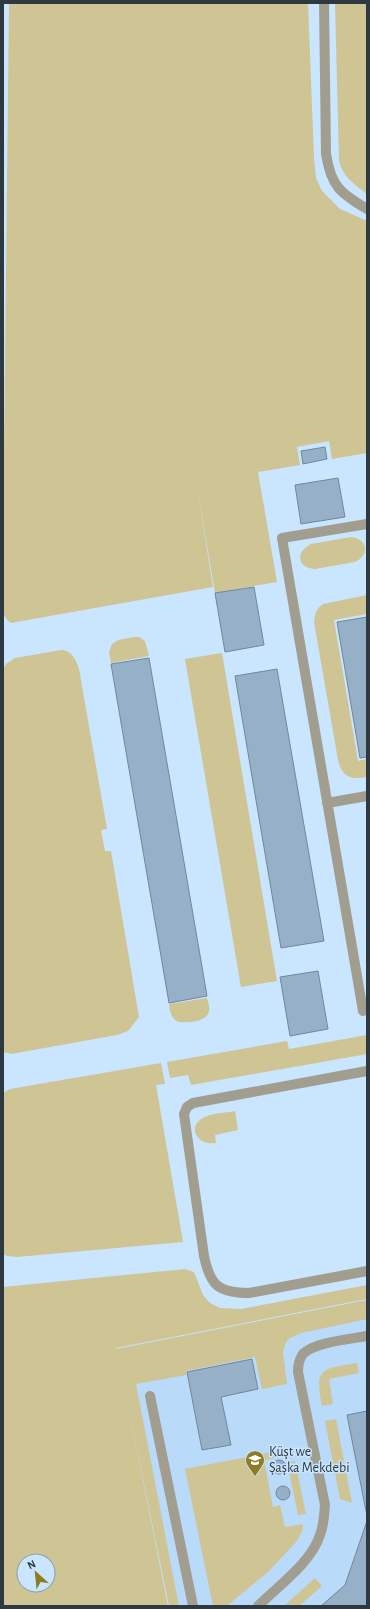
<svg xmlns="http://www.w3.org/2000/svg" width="370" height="1609" font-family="'Alegreya Sans',sans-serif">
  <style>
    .built { fill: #b9daf8 }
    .green { fill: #cfc494; fill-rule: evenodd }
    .building { fill: #96b0c7; stroke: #6f879e }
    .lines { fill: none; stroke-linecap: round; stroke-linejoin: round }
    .minor { stroke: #a19e90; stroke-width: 10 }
    .labels { text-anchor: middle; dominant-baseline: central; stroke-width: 3; stroke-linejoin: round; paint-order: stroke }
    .poi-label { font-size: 14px; fill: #2d3841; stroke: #cae5fe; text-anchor: start }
  </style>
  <rect width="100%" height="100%" fill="#cae5fe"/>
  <!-- built -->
  <path class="built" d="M367 1300V1606H169L116 1349Z"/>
  <!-- green -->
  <path class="green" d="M9 3H308L314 158 316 178 322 191 340 209 367 221V453L332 459 329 441 297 447 300 465 258 472 277 582 215 593 197 486 213 587 16 622 11 623 7 620 3 613V543Z
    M335 3H367V194C355 185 342 176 339 161Z
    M351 537C368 539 370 555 355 562L315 569C297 568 295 552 311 544Z
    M367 595V614L334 620 358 761 367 759V777C350 780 342 777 338 760L314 622C315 613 316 609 323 604Z
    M134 637H139L145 641 149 656 111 663 109 652 112 644 118 640Z
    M61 650C72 650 76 660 79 669L107 829 101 830 105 851H111L139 1017 128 1031 117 1035 11 1054 3 1052V669L6 664 15 658Z
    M222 653 277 981 241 987 185 659Z
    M207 998C208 1002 210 1007 209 1011 207 1022 188 1023 179 1022 171 1019 170 1012 169 1004Z
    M367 1035V1054L191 1085 188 1075 170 1078 167 1062 287 1041 289 1049Z
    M161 1063 165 1084 156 1085 183 1242 17 1257 7 1256 3 1254V1093L10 1089Z
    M235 1111 238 1130 215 1135 216 1143C199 1146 187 1129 201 1119 210 1113 225 1113 235 1111Z
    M185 1269 194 1272 203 1295 210 1303 220 1308 241 1309 367 1285V1299L116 1348V1349L367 1300V1319L301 1333 290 1338 286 1342 283 1352 287 1384 262 1389 255 1357 186 1371V1375L136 1384 179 1606H169L124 1385 168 1606H3V1287ZM24 1561H48V1585H24Z
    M357 1363 359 1373 329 1379 333 1404 322 1406C314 1367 322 1369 357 1363Z
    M336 1419 352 1503 340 1499 325 1421Z
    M293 1448 294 1454 264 1460 273 1507 280 1505 285 1527 303 1524 302 1532 296 1542 270 1570 227 1606H213L185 1469Z
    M295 1461 306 1514 298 1515 287 1462Z
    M315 1578 322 1586 299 1606H284Z"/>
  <!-- building -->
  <path class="building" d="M325 447 327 459 303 464 301 451Z
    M338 478 345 517 301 524 295 485Z
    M254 587 264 645 225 652 215 593Z
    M367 617V757L360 758 337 622Z
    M149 658 207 996 169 1003 111 664Z
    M277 669 324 941 281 948 235 676Z
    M318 971 328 1029 290 1036 280 977Z
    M252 1359 258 1389 221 1397 231 1445 202 1450 187 1372Z
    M367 1411V1516L347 1415Z
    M272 1467a7 7 0 1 1 14 0a7 7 0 1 1-14 0Z
    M276 1493a7 7 0 1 1 14 0a7 7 0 1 1-14 0Z
    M367 1521V1606H321L345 1585Z"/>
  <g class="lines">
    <!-- minor -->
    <path class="minor" d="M324 3 326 154C331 186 340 193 367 209
      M327 803 367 796
      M363 1011 282 538 367 524
      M367 1071 193 1103 187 1107 184 1114 204 1256C210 1285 218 1293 249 1293L367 1271
      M150 1396 193 1606
      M258 1606C278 1586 311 1563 320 1535 324 1525 324 1515 325 1505L298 1372C298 1366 299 1359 303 1354 314 1342 351 1339 367 1336"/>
  </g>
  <!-- icons -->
  <defs>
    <symbol id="school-pin" viewBox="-11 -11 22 30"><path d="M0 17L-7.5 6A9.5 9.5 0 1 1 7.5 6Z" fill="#8f7c22" stroke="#cae5fe"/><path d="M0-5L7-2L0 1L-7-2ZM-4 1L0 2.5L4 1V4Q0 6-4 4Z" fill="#fff"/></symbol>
  </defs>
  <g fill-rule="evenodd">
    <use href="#school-pin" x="244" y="1449" width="22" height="30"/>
  </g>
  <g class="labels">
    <!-- poi labels -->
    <g class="poi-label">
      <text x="269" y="1452">Küşt we<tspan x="269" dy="16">Şaşka Mekdebi</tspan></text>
    </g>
  </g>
  <!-- border -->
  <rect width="370" height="1609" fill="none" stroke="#2d3841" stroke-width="8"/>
  <!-- north arrow -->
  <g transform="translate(36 1573) rotate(333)"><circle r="19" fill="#cae5fe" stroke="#8ba0b2"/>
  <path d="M0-3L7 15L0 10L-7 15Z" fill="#8f7c22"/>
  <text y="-6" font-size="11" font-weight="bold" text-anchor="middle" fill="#2d3841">N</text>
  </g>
</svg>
